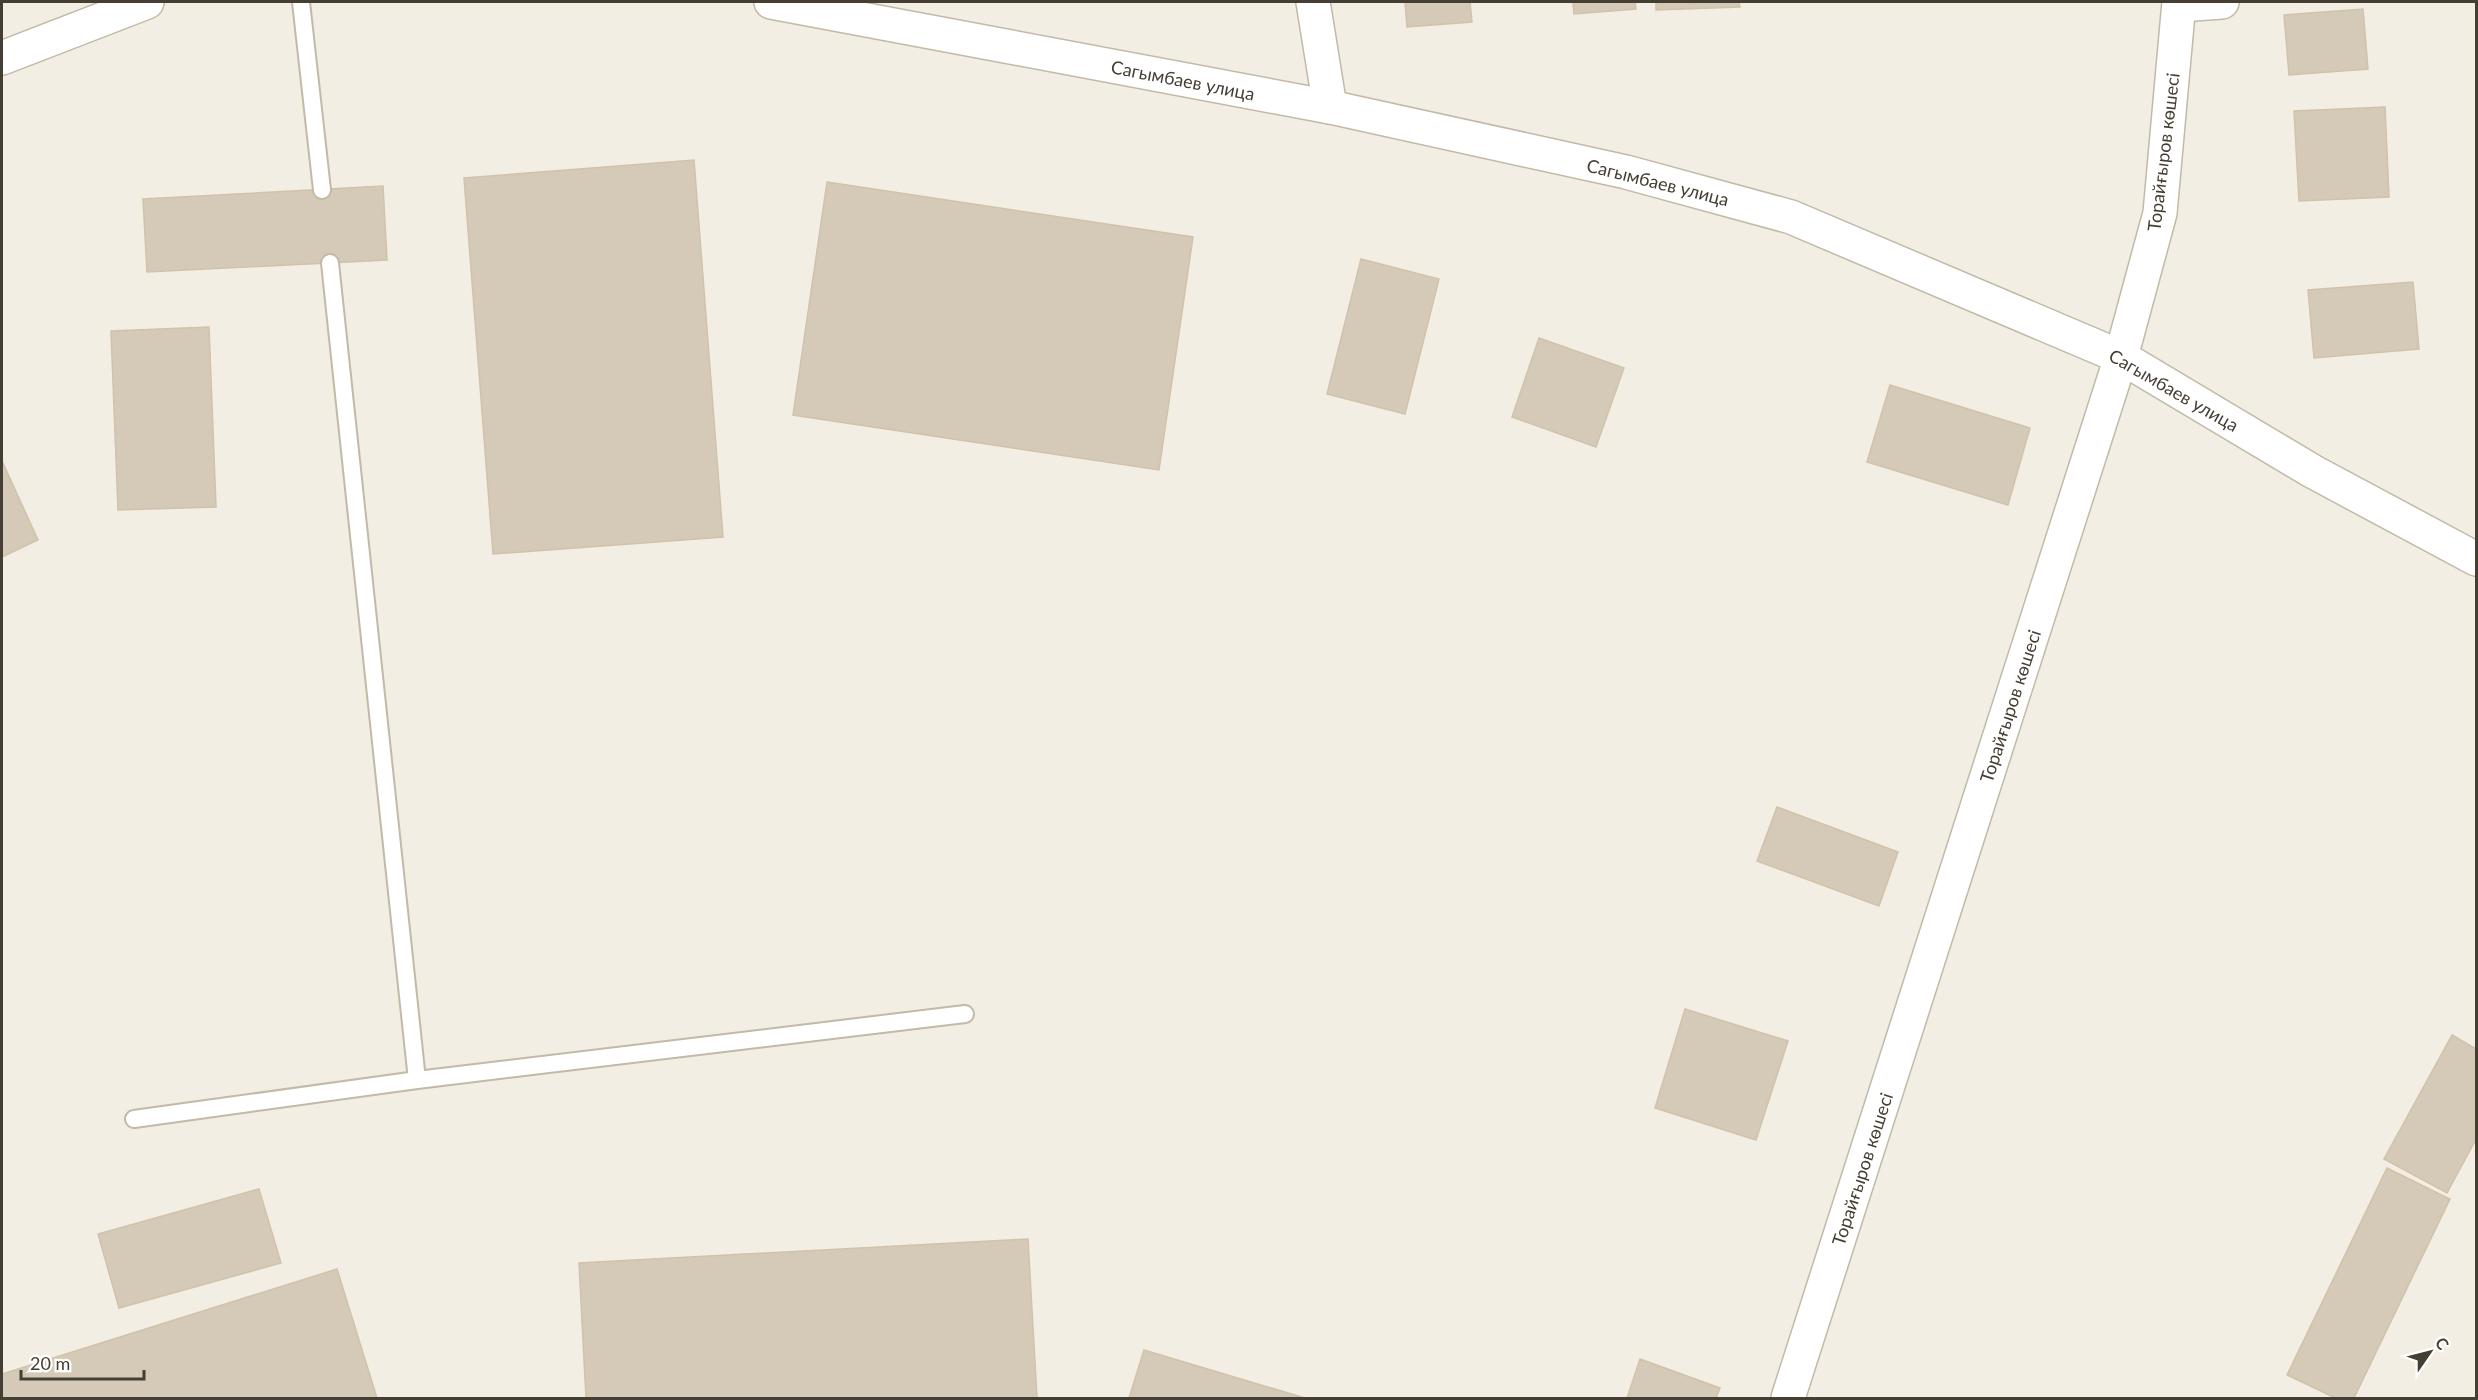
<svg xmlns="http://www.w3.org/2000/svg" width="2478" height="1400" font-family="Lato,sans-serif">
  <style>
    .building { fill: #d5cab7; stroke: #d1c2aa; stroke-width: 1.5 }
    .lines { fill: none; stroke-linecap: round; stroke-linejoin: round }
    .service-casing { stroke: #c2b9a7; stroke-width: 20 }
    .minor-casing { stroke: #c2b9a7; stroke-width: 36 }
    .tertiary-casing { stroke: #c2b9a7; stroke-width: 36 }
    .service { stroke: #fff; stroke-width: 16 }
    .minor { stroke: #fff; stroke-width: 33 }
    .tertiary { stroke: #fff; stroke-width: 33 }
    .labels { text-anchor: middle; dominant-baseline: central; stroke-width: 5; stroke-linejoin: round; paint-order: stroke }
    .street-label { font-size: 18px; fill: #453e32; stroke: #fff }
  </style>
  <rect width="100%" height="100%" fill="#f3eee3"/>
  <!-- building -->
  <path class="building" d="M1405 2H1470L1472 22 1407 27Z
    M1573 2H1635L1636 9 1574 14Z
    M1656 2H1739L1740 7 1656 10Z
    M2363 9 2368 69 2289 75 2284 15Z
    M2385 107 2389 197 2299 201 2294 111Z
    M694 160 723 537 493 554 464 178Z
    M827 182 1193 237 1159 470 793 415Z
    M383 186 387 260 147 272 143 199Z
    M1361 259 1439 279 1405 414 1327 394Z
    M2413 282 2419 349 2314 358 2308 290Z
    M209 327 216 507 118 510 111 331Z
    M1539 338 1624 368 1596 447 1512 417Z
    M1890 385 2030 428 2008 505 1867 462Z
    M3 463 38 540 2 557V464Z
    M1777 807 1898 852 1879 906 1757 861Z
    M1685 1009 1788 1041 1756 1140 1655 1108Z
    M2452 1035 2476 1049V1139L2447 1193 2384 1159Z
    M2387 1168 2450 1199 2354 1398H2335L2287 1375Z
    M259 1189 281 1263 119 1308 98 1234Z
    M1028 1239 1037 1398H586L579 1263Z
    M337 1269 377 1398H2V1374Z
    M1144 1350 1305 1398H1129Z
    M1640 1359 1720 1388 1716 1398H1627Z"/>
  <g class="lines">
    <defs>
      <path id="service" d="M301 2 322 190
        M330 263 417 1080
        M134 1119 417 1080 965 1014"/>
      <path id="minor" d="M1313 2 1330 107
        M2179 5 2222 2"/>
      <path id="tertiary" d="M771 2 1330 107 1626 172 1791 217 2121 357 2312 471 2476 559
        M2 58 147 2
        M1788 1398 2121 357 2160 213 2179 2"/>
    </defs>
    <!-- service casing -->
    <use href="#service" class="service-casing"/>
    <!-- minor casing -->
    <use href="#minor" class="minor-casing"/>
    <!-- tertiary casing -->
    <use href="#tertiary" class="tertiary-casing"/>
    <!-- service -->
    <use href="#service" class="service"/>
    <!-- minor -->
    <use href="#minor" class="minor"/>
    <!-- tertiary -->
    <use href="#tertiary" class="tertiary"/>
  </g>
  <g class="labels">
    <!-- street labels -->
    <g class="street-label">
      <text transform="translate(1183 80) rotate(11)">Сагымбаев улица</text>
      <text transform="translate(2163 152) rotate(-83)">Торайғыров көшесі</text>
      <text transform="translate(1658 182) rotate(14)">Сагымбаев улица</text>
      <text transform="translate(2174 390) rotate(30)">Сагымбаев улица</text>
      <text transform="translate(2010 706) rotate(-72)">Торайғыров көшесі</text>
      <text transform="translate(1862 1169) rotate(-72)">Торайғыров көшесі</text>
    </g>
  </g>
  <!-- border -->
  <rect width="2478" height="1400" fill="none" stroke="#453e32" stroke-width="6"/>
  <!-- north arrow -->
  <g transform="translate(2430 1352) rotate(55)" stroke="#ffffff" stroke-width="4.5" paint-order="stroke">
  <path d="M0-4.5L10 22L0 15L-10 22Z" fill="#453e32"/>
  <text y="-9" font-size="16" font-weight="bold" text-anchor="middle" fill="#453e32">С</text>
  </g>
  <!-- scale -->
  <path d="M21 1370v9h123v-9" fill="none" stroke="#453e32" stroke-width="3"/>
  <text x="30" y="1370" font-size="18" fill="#453e32" stroke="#ffffff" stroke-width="4.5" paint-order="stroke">20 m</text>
</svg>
